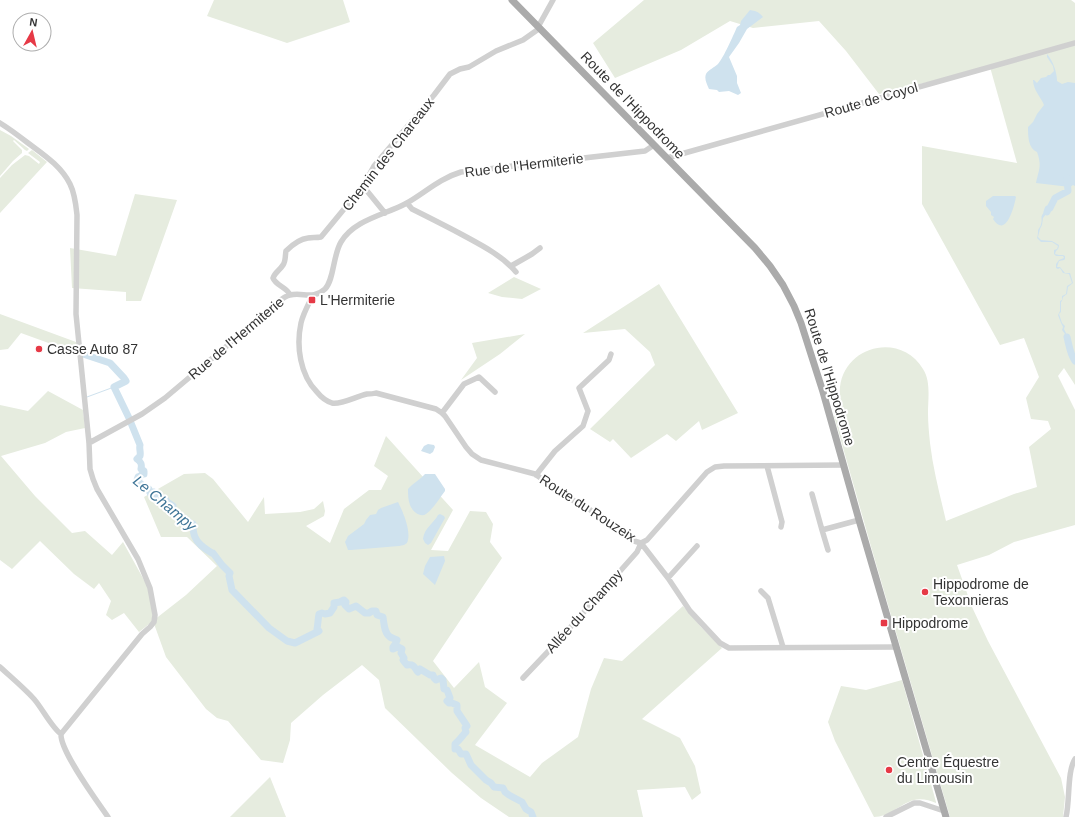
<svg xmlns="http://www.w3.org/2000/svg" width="1075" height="817" font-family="Arial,sans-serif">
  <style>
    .green { fill: #e6ecdf }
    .water { fill: #cfe2ee }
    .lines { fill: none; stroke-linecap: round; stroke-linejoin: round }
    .stream { stroke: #cfe2ee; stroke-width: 1 }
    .river { stroke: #cfe2ee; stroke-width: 7 }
    .minor { stroke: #d0d0d0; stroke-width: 5.5 }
    .major { stroke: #ababab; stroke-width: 7 }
    .poi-dot { fill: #e63946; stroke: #fff; stroke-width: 1.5 }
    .labels { text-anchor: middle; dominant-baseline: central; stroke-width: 4; stroke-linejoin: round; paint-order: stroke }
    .street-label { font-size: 14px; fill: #333; stroke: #fff }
    .poi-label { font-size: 14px; fill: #333; stroke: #fff; text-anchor: start }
    .water-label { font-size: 15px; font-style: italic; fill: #3f7597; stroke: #fff }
  </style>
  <rect width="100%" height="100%" fill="#fff"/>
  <!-- green -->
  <path class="green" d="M214 0H343L350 22 287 43 207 16Z
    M644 0H1071L1075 3V385L1064 368 1058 376 1075 410V525L1014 542 989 555 957 565 972 607 988 641 1061 778 1065 797 1063 817H950L872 550 834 416 843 414C842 406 839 396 840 387 845 345 901 332 923 369 931 381 928 399 928 413 928 423 929 433 930 443 933 469 940 495 946 521L1014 494 1037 487 1029 447 1051 429 1048 421 1031 419 1026 398 1039 377 1024 338 1000 345 922 204V146L1017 163 990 67 879 94 846 51 819 21 753 28 730 21 681 50 615 78 593 43Z
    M0 130 11 136 29 149 27 151 25 150 14 140 13 141 22 150V153L13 161 0 176Z
    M32 150 47 162 0 213V178L12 165 25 155 29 156 39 164 40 162 28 153Z
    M135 194 177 200 141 301H126V292L72 288 70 248 116 256Z
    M514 277 541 289 522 299 502 297 488 293Z
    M659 284 738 413 702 430 699 421 676 441 667 434 631 458 613 439 610 442 590 429 655 365 650 352 625 329 583 333Z
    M0 314 76 342 77 346 76 353 21 333 8 349 0 350Z
    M525 334 500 354 461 380 477 358 472 343Z
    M48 391 83 410 85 428 66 432 45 443 1 456 35 496 72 533 85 531 112 555 123 542 149 589 154 620 186 595 217 566 187 537H161L144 497 184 474 205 473 213 479 248 522 264 497 265 514 300 512 314 509 323 501 325 511 324 516 306 526 330 543 344 509 369 490H381L388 476 374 466 386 436 453 510 431 550 448 551 470 511 486 512 493 524 490 542 502 558 433 661 454 688 479 662 485 687 507 703 475 745 530 777 542 763 578 737 591 689 604 658 622 661 683 606 701 627 722 648 642 719 680 738 695 766 701 793 692 800 685 787 637 790 643 817H509L481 798 452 773 385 708 379 680 362 665 323 695 291 723 290 740 283 763 261 760 228 721 217 718 206 709 166 657 153 621 139 632 124 613 112 620 106 615 111 601 99 583 94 589 74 574 40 541 12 569 0 560V405L28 411Z
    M902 680 936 802V803C929 800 921 798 914 800 900 804 889 817 874 817L835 741 828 722 841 686 866 690Z
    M270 777 286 817H230Z"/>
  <!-- water -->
  <path class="water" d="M750 10C756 11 759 12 763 17L747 29 739 43 729 57 737 76V83L741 93 738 95 729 91 719 92 717 90 709 89C707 84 704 79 706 74 709 69 714 68 718 64 724 57 733 36 737 27L740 25 741 21Z
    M1047 54C1053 61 1057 72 1057 81L1062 84 1068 82 1075 83V186L1073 185 1070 187 1036 183C1039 169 1042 166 1037 152 1028 148 1028 136 1028 127L1033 122 1037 114 1044 105C1041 97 1033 90 1033 80H1034L1037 83 1041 78 1046 77 1048 75H1050L1054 71 1053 66 1047 57Z
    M1066 190H1070V191L1061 195 1056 198 1055 201 1052 203 1051 208 1048 209 1047 213 1043 218 1042 225 1040 229 1038 237 1041 240 1052 241 1059 245C1059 248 1058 249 1056 251L1055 254 1059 255H1063L1065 256V259L1064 260 1059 261 1057 267H1060L1065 273H1070L1073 283 1068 287 1067 294 1063 297 1062 301 1061 302V312L1059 314 1062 323 1065 326 1064 329 1066 333 1070 346 1069 347 1065 334 1062 330 1063 327 1061 323 1058 315 1060 311V301L1062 300V296L1066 294 1067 286 1072 283 1069 274 1063 273 1060 268 1058 269 1056 268V264L1059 260 1064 258 1063 256H1056L1054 254V250L1057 249 1058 246 1052 242H1041L1037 238C1038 235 1038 233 1038 230 1039 228 1041 226 1041 224 1043 217 1039 218 1045 211H1047L1048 209H1049L1052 205 1051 203 1053 201 1054 198 1065 193Z
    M993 196H1015L1016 197C1014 207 1006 239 993 219L994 217 991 215V212L986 206V201Z
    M428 444 434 445 435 447 433 452 430 454 421 451 424 446Z
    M425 474H435L445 489V491C439 499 434 508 426 514 420 518 412 511 410 505 408 500 408 494 408 489 413 483 420 480 425 474Z
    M398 502C403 512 412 532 407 543L404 545 399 546 351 550H348L345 542 348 536 364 524 366 520 370 515 376 514 378 510 381 508Z
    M440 514 444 516 445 518 431 543 428 545 425 543 423 539C424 528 434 523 438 515Z
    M444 556 445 561 435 585 423 574 425 566 430 557Z"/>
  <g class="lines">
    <!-- stream -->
    <path class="stream" d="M87 397 114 387"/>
    <!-- river -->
    <path class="river" d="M1047 212 1048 209 1050 208 1055 198 1068 191 1067 178
      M1067 337C1069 345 1070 354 1075 361
      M83 354 110 363 124 378 126 381 114 387 129 418
      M131 423 140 445C139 449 141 452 140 456L137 459C141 462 142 464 141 469L144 471V474H142L139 478 138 477 137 480 144 487 149 489 150 493 154 492V496L159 495 158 500 159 501 160 499 166 500 167 502 173 506 171 510 175 511C177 516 184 517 189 522V524H193C193 528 193 533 195 537 198 545 206 549 212 553H213L222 565 230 573 229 576 232 590 269 628 287 641 295 643 319 631 317 629C318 624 318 619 319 614L322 613 325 614 330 613 334 607V603L340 602 344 600 346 602 345 605 349 609 356 606 365 613H369L372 611H376L377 615 383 617C384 623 384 633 390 637 392 638 395 639 397 640L396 643 393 647V649L398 647 402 649 401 653 404 658 403 660 407 665C413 664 414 666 417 671L418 672 420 669 430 675H433L434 678 436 680 441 678 443 680 444 689 447 690 450 698 447 701 449 703H452L457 705V711L467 726 465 728 466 732C462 736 460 740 455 744V749H458L461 754H466L471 765 486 780 491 783 494 787 503 788 505 792 509 795 522 802 526 809 531 812 533 817"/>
    <!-- minor -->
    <path class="minor" d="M538 27 553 0
      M0 123C10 129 19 136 28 143 44 155 61 166 70 184 75 194 76 205 77 215L76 314 89 443 90 469 93 479 97 489 138 559 150 588 155 615 154 622 150 627 142 634 61 734
      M667 158 1075 43
      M363 186 385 213
      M407 203 412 209C428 217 444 225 459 233 479 244 502 255 516 272
      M511 266 532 254 540 248
      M290 295C287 287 276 286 273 278 275 272 280 270 283 265 286 261 285 255 286 251 292 245 299 239 308 238 312 237 316 238 321 237L363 186 374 166 434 95 450 74 460 69 469 67 496 51 523 40 540 28
      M312 296V297C308 305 303 314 301 323 296 346 300 375 317 392 321 397 326 401 332 403 341 405 357 396 367 394 370 394 373 394 376 393L436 409 442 413 445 416 466 447 472 454 481 460 535 474 569 498 589 509 634 541 641 543 647 540 707 472 715 467 724 466 843 465
      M442 413 464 384 479 377 495 392
      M89 443 142 414 165 398 273 307C278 303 283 296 290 295 303 292 313 300 325 289 334 280 333 255 341 242 354 220 384 215 405 204 425 193 438 179 461 172L645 151 654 145
      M767 466 782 522 781 527
      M536 475 555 451 583 426 588 411 579 388 609 360 611 354
      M812 494 822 530 859 520
      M822 530 828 550
      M641 543 668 578 690 611 720 643 729 648 896 647
      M668 578 697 546
      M761 591 768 598 783 647
      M0 667C12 678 24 688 34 699 42 708 52 728 61 734 60 751 97 801 108 817
      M523 678 560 639 637 552 641 543
      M886 817 914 803H920L944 811
      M1066 817C1070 801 1067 771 1075 759"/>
    <!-- major -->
    <path class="major" d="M512 0 755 248 770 266 783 285 794 306 801 323 823 392 859 520 946 817"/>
  </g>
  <!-- markers -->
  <g class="poi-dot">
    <rect x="308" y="296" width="8" height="8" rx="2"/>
    <circle cx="39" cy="349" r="4"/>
    <circle cx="925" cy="592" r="4"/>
    <rect x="880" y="619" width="8" height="8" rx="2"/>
    <circle cx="889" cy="770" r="4"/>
  </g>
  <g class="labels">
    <!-- street labels -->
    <g class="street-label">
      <text transform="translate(871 100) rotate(-16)">Route de Coyol</text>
      <text transform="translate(633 105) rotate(46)">Route de l'Hippodrome</text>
      <text transform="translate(388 154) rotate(-52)">Chemin des Chareaux</text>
      <text transform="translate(524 165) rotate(-7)">Rue de l'Hermiterie</text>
      <text transform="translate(236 338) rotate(-40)">Rue de l'Hermiterie</text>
      <text transform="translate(830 377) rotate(73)">Route de l'Hippodrome</text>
      <text transform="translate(588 508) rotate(33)">Route du Rouzeix</text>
      <text transform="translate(584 611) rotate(-48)">Allée du Champy</text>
    </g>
    <!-- poi labels -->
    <g class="poi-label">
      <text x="320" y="300">L'Hermiterie</text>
      <text x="47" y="349">Casse Auto 87</text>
      <text x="933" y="584">Hippodrome de<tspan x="933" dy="16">Texonnieras</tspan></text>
      <text x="892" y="623">Hippodrome</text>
      <text x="897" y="762">Centre Équestre<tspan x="897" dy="16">du Limousin</tspan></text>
    </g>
    <!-- water labels -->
    <g class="water-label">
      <text transform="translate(165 503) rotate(40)">Le Champy</text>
    </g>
  </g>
  <!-- north arrow -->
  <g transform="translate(32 32) rotate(8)"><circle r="19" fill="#ffffff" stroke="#adadad"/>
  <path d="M0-3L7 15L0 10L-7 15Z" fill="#e63946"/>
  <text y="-6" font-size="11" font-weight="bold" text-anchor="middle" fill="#333333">N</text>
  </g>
</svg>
